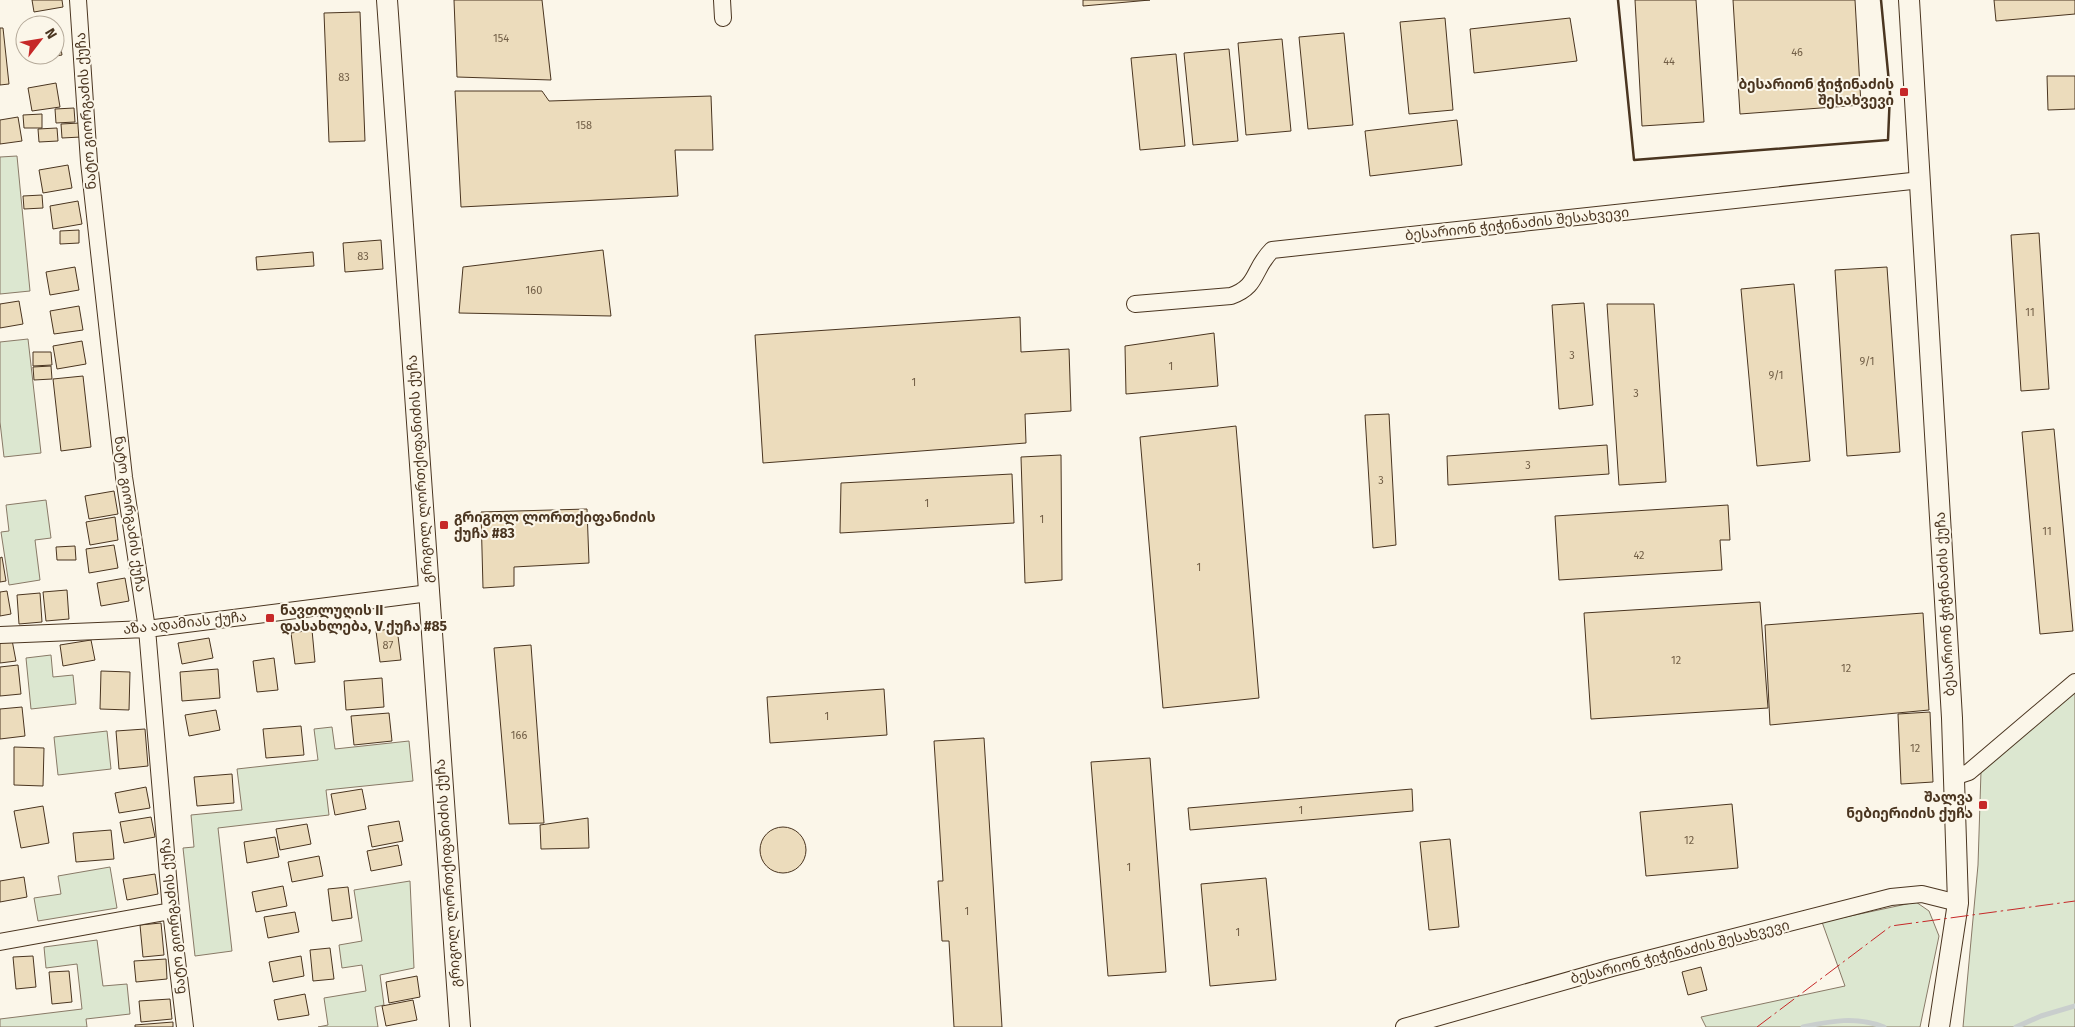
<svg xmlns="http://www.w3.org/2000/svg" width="2075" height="1027" font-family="'Fira Sans','Noto Sans Georgian',sans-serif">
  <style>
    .green { fill: #dce7d0; stroke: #887966 }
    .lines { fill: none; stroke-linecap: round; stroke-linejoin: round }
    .stream { stroke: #c9cecd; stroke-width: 5 }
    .building { fill: #ecdcbc; stroke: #4a3520 }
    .minor-casing { stroke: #4a3520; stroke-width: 18 }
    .tertiary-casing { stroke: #4a3520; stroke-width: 22 }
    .minor { stroke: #fbf6e9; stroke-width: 16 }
    .tertiary { stroke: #fbf6e9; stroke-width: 20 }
    .wall { stroke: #4a3520; stroke-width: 2.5 }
    .power { stroke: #c62828; stroke-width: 1; stroke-dasharray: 18 4 2.5 4; stroke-linecap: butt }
    .poi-dot { fill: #c62828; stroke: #fbf6e9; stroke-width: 2 }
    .labels { text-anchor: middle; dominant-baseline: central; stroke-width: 4; stroke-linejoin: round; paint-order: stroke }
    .number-label { font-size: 11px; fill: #725f47 }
    .poi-label { font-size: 14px; font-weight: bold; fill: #4a3520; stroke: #fbf6e9; text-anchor: end }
    .street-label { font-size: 14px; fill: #4a3520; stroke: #fbf6e9 }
  </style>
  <rect width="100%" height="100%" fill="#fbf6e9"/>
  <!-- green -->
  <path class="green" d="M17 156 30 291 0 294V157Z
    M28 339 41 453 4 457 0 422V342Z
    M46 500 51 538 35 540 40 580 9 585 1 532 9 531 6 505Z
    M51 655 53 677 73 675 76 704 31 709 26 658Z
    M2075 692V1027H1963L1978 865 1981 771Z
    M332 727 335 749 409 741 413 781 326 790 329 815 218 828 232 951 195 956 183 848 194 847 191 815 242 810 237 769 318 760 314 729Z
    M107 731 111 769 58 775 54 737Z
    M110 867 117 908 38 921 34 898 61 894 58 876Z
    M410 881 414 968 380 975 384 1005 375 1007 378 1027H318L328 1025 324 998 366 991 362 965 342 968 339 945 362 941 354 890Z
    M1916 902 1929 911 1939 936 1920 1027H1706L1701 1017 1845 986 1822 922Z
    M97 940 103 986 127 984 130 1014 86 1019 87 1027H0V1019L82 1009 77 964 46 968 44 947Z"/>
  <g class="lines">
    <!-- stream -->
    <path class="stream" d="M1803 1027C1831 1021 1856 1016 1884 1027
      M2016 1027 2041 1016 2075 1006"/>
  </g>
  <!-- building -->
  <path class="building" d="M32 0H62L63 7 34 12Z
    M454 0H542L551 80 457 77Z
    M1083 0H1150L1083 6Z
    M1635 0H1696L1704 122 1642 126Z
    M1733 0H1855L1861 105 1740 114Z
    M1994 0H2075V14L1996 21Z
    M360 12 365 141 329 142 324 13Z
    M1445 18 1453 110 1409 114 1400 22Z
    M1570 18 1577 61 1474 73 1470 29Z
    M0 28H3L9 84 0 85Z
    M58 31 62 55 33 60 32 55H55V32Z
    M1344 33 1353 125 1308 129 1299 37Z
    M1282 39 1291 131 1246 135 1238 43Z
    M1229 49 1238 141 1193 145 1184 53Z
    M1176 54 1185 146 1140 150 1131 58Z
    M2047 76H2075V109L2048 110Z
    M56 83 60 107 32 111 28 88Z
    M455 91H542L549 101 711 96 713 150H675L678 196 461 207Z
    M74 108 75 122 56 123 55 109Z
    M42 114V128H24L23 115Z
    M18 117 22 141 0 144V120Z
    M1457 120 1462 165 1370 176 1365 131Z
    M80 123 81 137 62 138 61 124Z
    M57 128 58 141 39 142 38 129Z
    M68 165 72 188 43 193 39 170Z
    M42 195 43 208 24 209 23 196Z
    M78 201 82 224 53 229 50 206Z
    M79 230V243L60 244V231Z
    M2039 233 2049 389 2021 391 2011 235Z
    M381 240 383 269 345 272 343 243Z
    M603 250 611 316 459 313 463 267Z
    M313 252 314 266 257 270 256 257Z
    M75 267 79 290 50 295 46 272Z
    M1887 267 1900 452 1847 456 1835 270Z
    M1794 284 1810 461 1757 466 1741 289Z
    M19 301 23 324 0 328V304Z
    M1584 303 1593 405 1559 409 1552 305Z
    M1607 304H1654L1666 482 1619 485Z
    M79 306 83 330 54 334 50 311Z
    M1020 317 1021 352 1069 349 1071 411 1025 414 1026 443 763 463 755 335Z
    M1214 333 1218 386 1126 394 1125 346Z
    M82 341 86 364 57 369 53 346Z
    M33 352H51L52 365 33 366Z
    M51 366 52 379 34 380 33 367Z
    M83 376 91 447 61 451 53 379Z
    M1389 414 1396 545 1373 548 1365 415Z
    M1236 426 1259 698 1163 708 1140 437Z
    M2054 429 2073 631 2040 634 2022 432Z
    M1607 445 1609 474 1448 485 1447 456Z
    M1061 455 1062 580 1025 583 1021 457Z
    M1012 474 1014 523 840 533 841 483Z
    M114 491 118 514 89 519 85 496Z
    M1728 505 1730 540H1720L1722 570 1559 580 1555 516Z
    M587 509 589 563 514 567V586L483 588 481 512Z
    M115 517 118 540 90 545 86 522Z
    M114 545 118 568 89 573 86 549Z
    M75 546 76 560H57L56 547Z
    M2 557 6 581 0 582V558Z
    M125 578 129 601 101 606 97 583Z
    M67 590 69 619 46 621 43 592Z
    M7 591 11 614 0 616V592Z
    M40 593 42 622 19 624 17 595Z
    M1760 602 1768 708 1591 719 1584 613Z
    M1923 613 1929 710 1770 725 1765 625Z
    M397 628 401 660 380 662 376 631Z
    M312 630 315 662 295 664 291 633Z
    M209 638 213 658 182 664 178 643Z
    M12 640 16 661 0 663V642Z
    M91 640 95 660 63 666 60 645Z
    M531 645 544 823 509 824 494 648Z
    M274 658 278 690 257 692 253 661Z
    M18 665 21 694 0 696V667Z
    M218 669 220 698 182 701 180 672Z
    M101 671 130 672 129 710 100 709Z
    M382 678 384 707 346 710 344 681Z
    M884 689 887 735 770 743 767 697Z
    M22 707 25 736 0 739V709Z
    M216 710 220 730 189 736 185 715Z
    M1930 712 1933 782 1901 784 1898 714Z
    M389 713 392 741 354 745 351 716Z
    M301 726 304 755 266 758 263 729Z
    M145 729 148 766 119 769 116 731Z
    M984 738 1002 1027H954L949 941H942L938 881H943L934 741Z
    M14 747 44 748 43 786 14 785Z
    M1150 758 1166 972 1108 976 1091 762Z
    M232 774 234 803 197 806 194 777Z
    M146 787 150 808 119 813 115 793Z
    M362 789 366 809 335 815 331 794Z
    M1412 789 1413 811 1190 830 1188 808Z
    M1732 804 1738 868 1646 876 1640 812Z
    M43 806 49 843 21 848 14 811Z
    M151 817 155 837 124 843 120 822Z
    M588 818 589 848 541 849 540 825Z
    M399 821 403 841 372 847 368 826Z
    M307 824 311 844 280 850 276 829Z
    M760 850a23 23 0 1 1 46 0a23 23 0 1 1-46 0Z
    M111 830 114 859 76 862 73 833Z
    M275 837 279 857 247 863 244 842Z
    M1450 839 1459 927 1429 930 1420 842Z
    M398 845 402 865 371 871 367 851Z
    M319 856 323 876 292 882 288 862Z
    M155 874 158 894 127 900 123 879Z
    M24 877 27 897 0 902V881Z
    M1266 878 1276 980 1210 986 1201 884Z
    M283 886 287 906 256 912 252 892Z
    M348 887 352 918 332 921 328 889Z
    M295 912 299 932 268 938 264 917Z
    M161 923 164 955 143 957 140 925Z
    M330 948 334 979 313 981 310 950Z
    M33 956 36 987 16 989 13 957Z
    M301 956 304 976 273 982 269 962Z
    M166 959 167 979 136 982 134 961Z
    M1701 967 1707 990 1688 995 1682 972Z
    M69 971 72 1002 52 1004 49 972Z
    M417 976 420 997 389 1003 386 982Z
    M305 994 309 1015 278 1020 274 1000Z
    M170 999 172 1019 141 1022 139 1001Z
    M413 1000 417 1020 386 1026 382 1006Z
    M173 1022V1027H135V1025Z"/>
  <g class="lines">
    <defs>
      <path id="minor" d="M78 0 89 162 124 477 147 629 171 911 185 1027
        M722 0 723 18
        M1135 304 1231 296C1259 286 1252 270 1272 250L1921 180
        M0 635 147 629 429 593
        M1954 777 1969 772 2075 682
        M0 942 171 911
        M1404 1027 1612 968 1891 897 1922 894 1958 903"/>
      <path id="tertiary" d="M387 0 460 1027
        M1909 0 1952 718 1958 903 1939 1027"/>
    </defs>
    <!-- minor casing -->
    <use href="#minor" class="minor-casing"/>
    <!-- tertiary casing -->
    <use href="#tertiary" class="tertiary-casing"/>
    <!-- minor -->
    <use href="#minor" class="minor"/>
    <!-- tertiary -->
    <use href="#tertiary" class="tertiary"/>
    <!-- wall -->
    <path class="wall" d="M1618 0 1634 160 1888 140 1890 93 1881 0"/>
    <!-- power -->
    <path class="power" d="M1757 1027 1891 926 2075 901"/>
  </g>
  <!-- markers -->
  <g class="poi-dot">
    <rect x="1899" y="87" width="10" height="10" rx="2.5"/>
    <rect x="439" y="520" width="10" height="10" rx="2.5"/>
    <rect x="265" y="613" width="10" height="10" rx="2.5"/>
    <rect x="1978" y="800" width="10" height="10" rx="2.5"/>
  </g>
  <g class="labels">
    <!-- number labels -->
    <g class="number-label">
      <text x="501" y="38">154</text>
      <text x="1797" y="52">46</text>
      <text x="1669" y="61">44</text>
      <text x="344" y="77">83</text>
      <text x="584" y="125">158</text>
      <text x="363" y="256">83</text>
      <text x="534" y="290">160</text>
      <text x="2030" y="312">11</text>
      <text x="1572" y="355">3</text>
      <text x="1867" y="361">9/1</text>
      <text x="1171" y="366">1</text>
      <text x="1776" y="375">9/1</text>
      <text x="914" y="382">1</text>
      <text x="1636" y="393">3</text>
      <text x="1528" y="465">3</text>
      <text x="1381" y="480">3</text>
      <text x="927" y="503">1</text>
      <text x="1042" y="519">1</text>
      <text x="2047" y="531">11</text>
      <text x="1639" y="555">42</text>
      <text x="1199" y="567">1</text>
      <text x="388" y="645">87</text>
      <text x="1676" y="660">12</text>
      <text x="1846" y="668">12</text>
      <text x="827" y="716">1</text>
      <text x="519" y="735">166</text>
      <text x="1915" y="748">12</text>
      <text x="1301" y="810">1</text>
      <text x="1689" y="840">12</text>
      <text x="1129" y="867">1</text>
      <text x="967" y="911">1</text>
      <text x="1238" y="932">1</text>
    </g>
    <!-- poi labels -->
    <g class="poi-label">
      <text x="1894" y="84">ბესარიონ ჭიჭინაძის<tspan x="1894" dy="16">შესახვევი</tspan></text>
      <text x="454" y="517" text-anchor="start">გრიგოლ ლორთქიფანიძის<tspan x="454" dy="16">ქუჩა #83</tspan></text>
      <text x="280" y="610" text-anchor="start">ნავთლუღის II<tspan x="280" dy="16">დასახლება, V ქუჩა #85</tspan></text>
      <text x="1973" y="797">შალვა<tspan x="1973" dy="16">ნებიერიძის ქუჩა</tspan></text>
    </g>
    <!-- street labels -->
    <g class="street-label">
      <text transform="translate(86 111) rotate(-94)">ნატო გიორგაძის ქუჩა</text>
      <text transform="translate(1517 224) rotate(-6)">ბესარიონ ჭიჭინაძის შესახვევი</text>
      <text transform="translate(420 469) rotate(-94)">გრიგოლ ლორთქიფანიძის ქუჩა</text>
      <text transform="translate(130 514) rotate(82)">ნატო გიორგაძის ქუჩა</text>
      <text transform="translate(1945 604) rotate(-93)">ბესარიონ ჭიჭინაძის ქუჩა</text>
      <text transform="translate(185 623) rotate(-6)">აზა ადამიას ქუჩა</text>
      <text transform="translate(448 873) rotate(-94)">გრიგოლ ლორთქიფანიძის ქუჩა</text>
      <text transform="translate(173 916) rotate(-96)">ნატო გიორგაძის ქუჩა</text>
      <text transform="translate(1680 952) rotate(-14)">ბესარიონ ჭიჭინაძის შესახვევი</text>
    </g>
  </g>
  <!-- north arrow -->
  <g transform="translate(40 40) rotate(59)"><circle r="24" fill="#fbf6e9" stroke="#b4a999"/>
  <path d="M0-4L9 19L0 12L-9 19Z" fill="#c62828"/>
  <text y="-8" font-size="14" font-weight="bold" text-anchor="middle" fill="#4a3520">N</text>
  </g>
</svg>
